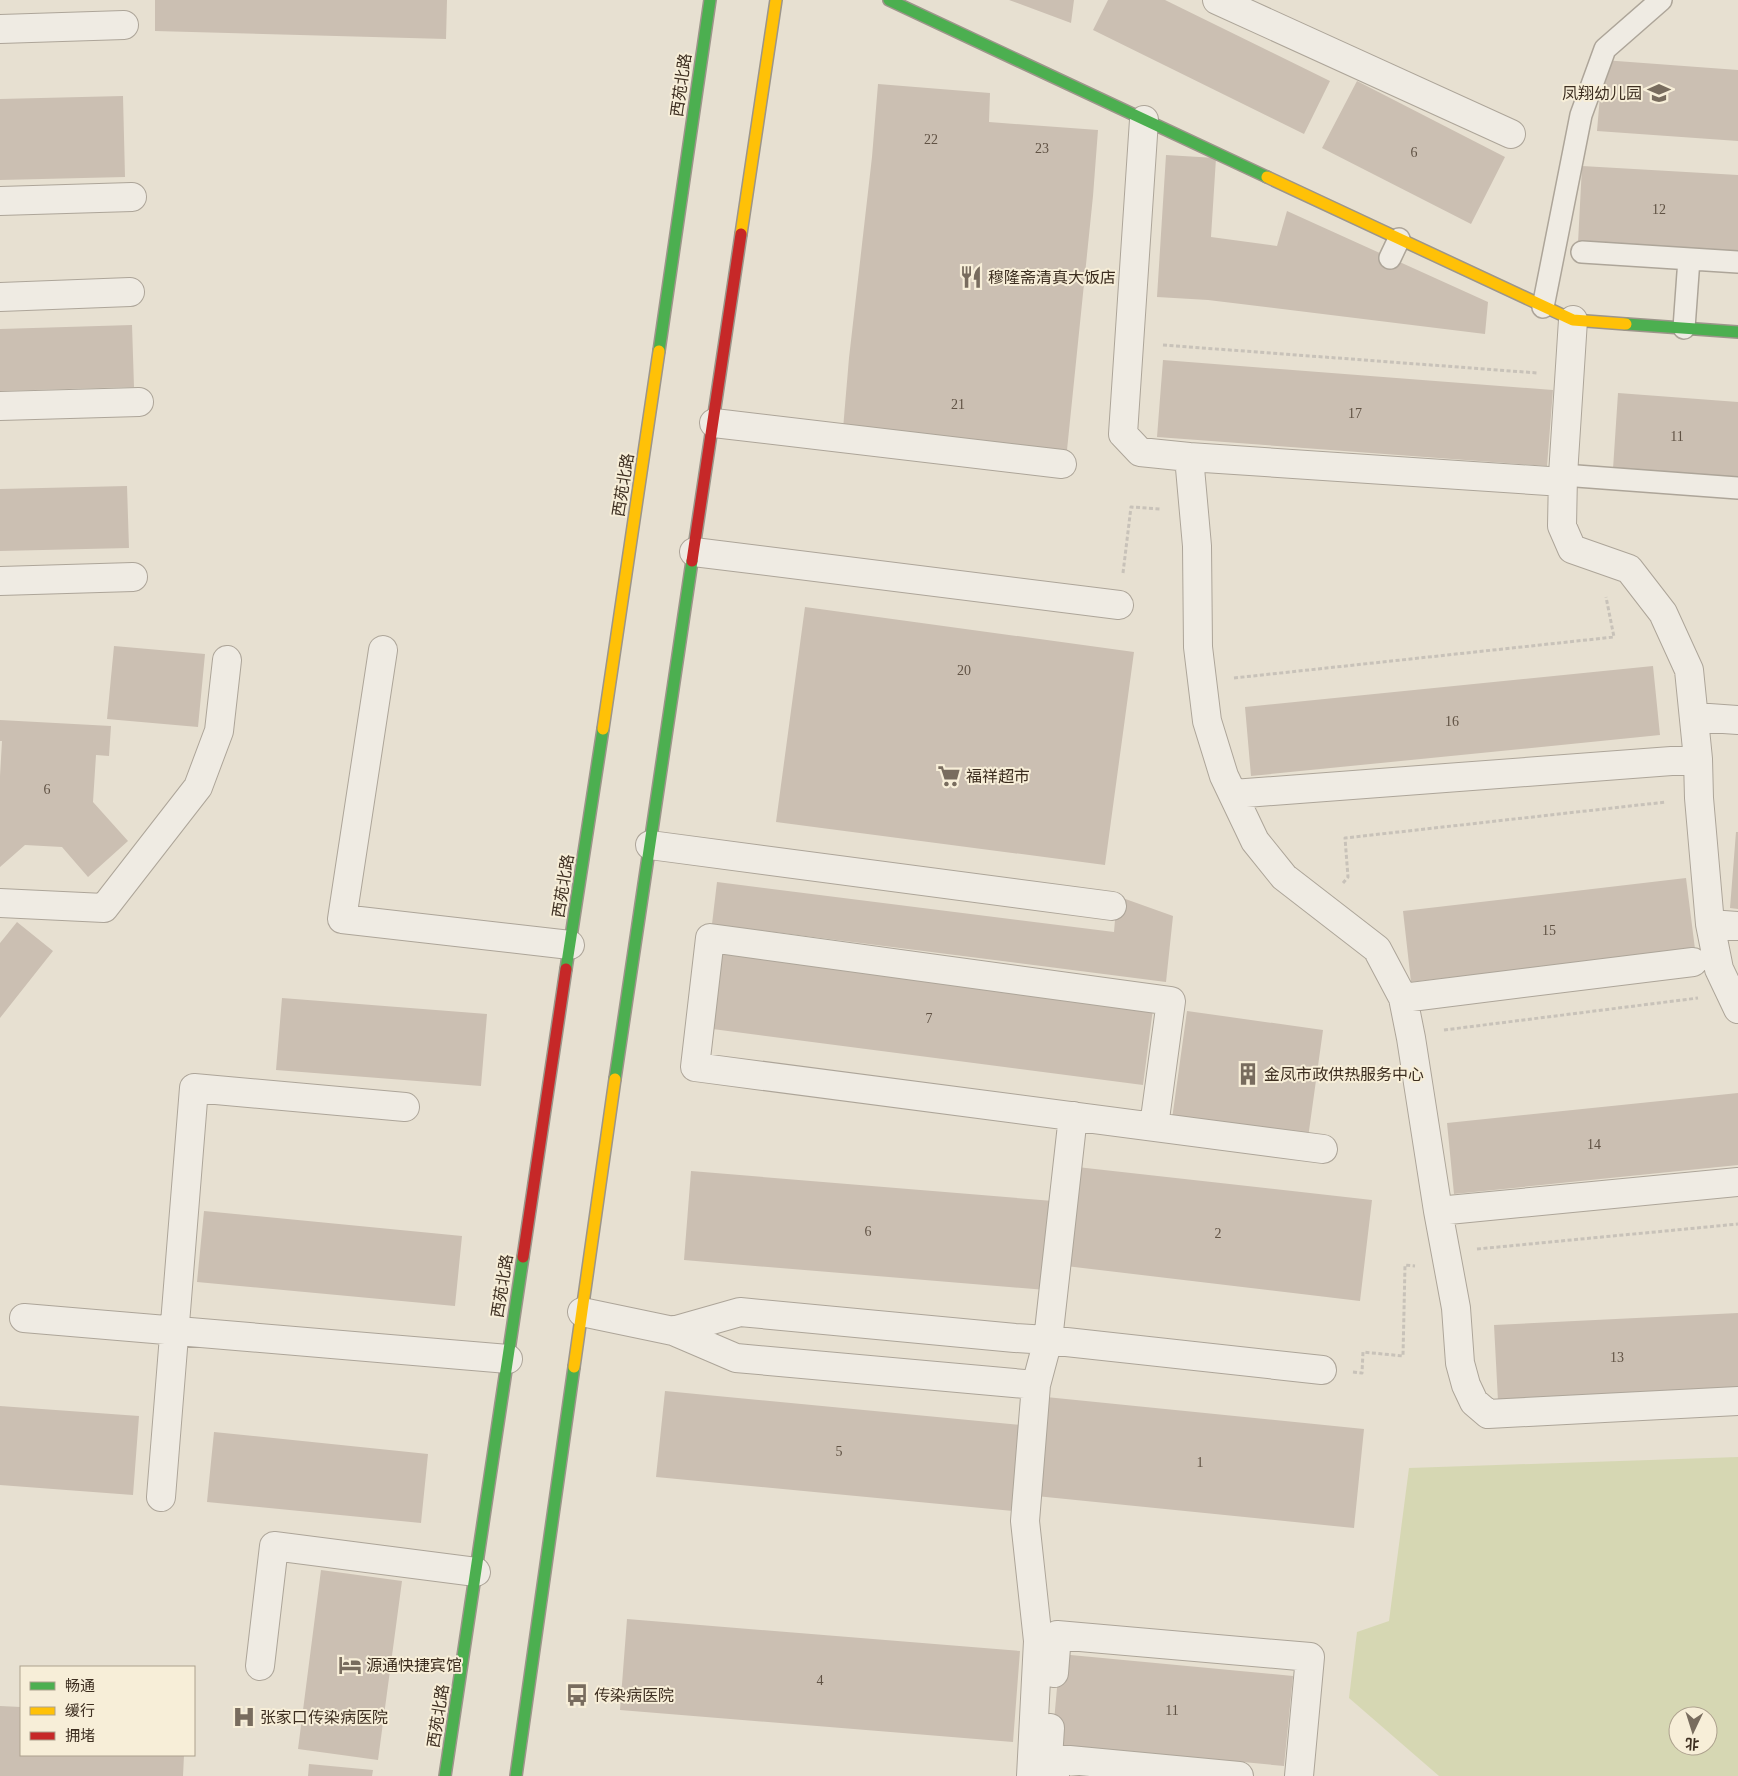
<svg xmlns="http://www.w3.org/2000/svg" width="1738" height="1776" font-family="'Times New Roman','Noto Sans SC',serif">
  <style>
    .green { fill: #d6d7b3; fill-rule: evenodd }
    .building { fill: #cbbfb2 }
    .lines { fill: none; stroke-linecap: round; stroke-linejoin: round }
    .lane-casing { stroke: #ada599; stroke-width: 24 }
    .street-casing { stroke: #ada599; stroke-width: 30 }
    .fast-casing { stroke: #9c958a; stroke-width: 14 }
    .slow-casing { stroke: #9c958a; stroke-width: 14 }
    .jam-casing { stroke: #9c958a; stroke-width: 14 }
    .path { stroke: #c8c2b9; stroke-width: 3; stroke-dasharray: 4 2.5; stroke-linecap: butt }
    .lane { stroke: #efebe3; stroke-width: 21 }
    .street { stroke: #efebe3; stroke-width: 28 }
    .fast { stroke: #4caf50; stroke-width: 11 }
    .slow { stroke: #ffc107; stroke-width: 11 }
    .jam { stroke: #c62828; stroke-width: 11 }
    .labels { text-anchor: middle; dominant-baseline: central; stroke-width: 4; stroke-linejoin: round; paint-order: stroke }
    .number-label { font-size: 14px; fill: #605244 }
    .street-label { font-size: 16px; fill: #3d2e20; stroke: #f7eed8 }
    .poi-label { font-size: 16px; fill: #3d2e20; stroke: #f7eed8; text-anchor: start }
  </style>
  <rect width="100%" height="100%" fill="#e7e0d1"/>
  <!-- green -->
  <path class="green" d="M1738 1457V1776H1439L1349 1698 1357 1632 1389 1621 1409 1468ZM1678 1716H1708V1746H1678Z"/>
  <!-- building -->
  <path class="building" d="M155 0H447L446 39 155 31Z
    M1009 0H1074L1071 23Z
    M1108 0H1165L1330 81 1304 134 1093 30Z
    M1603 60 1738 70V141L1597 131Z
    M1357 81 1505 157 1471 224 1322 148Z
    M878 84 990 93 989 122 1098 130 1093 196 1067 450 843 429 849 358 872 157Z
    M123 96 125 177 0 180V99Z
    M1166 155 1216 158 1211 237 1277 246 1287 211 1488 302 1485 334 1208 300 1157 297Z
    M1582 166 1738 175V251L1578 243Z
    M132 325 134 387 0 391V329Z
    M1163 360 1553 390 1547 466 1157 437Z
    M1618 393 1738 402V479L1613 469Z
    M127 486 129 548 0 551V489Z
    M805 607 1134 652 1105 865 776 822Z
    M114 646 205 654 198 727 107 719Z
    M1653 666 1660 735 1251 776 1245 707Z
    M0 720 111 726 109 756 96 755 93 802 128 841 88 877 62 847 25 845 0 867V776L2 741H0Z
    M1736 832H1738V909L1730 908Z
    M1686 878 1695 949 1411 982 1403 911Z
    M717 882 1114 932 1117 896 1173 916 1166 982 712 924Z
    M17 922 53 951 0 1018V943Z
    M715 952 1153 1009 1143 1085 705 1028Z
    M282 998 487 1014 481 1086 276 1070Z
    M1187 1011 1323 1030 1308 1138 1172 1119Z
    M1738 1093V1165L1454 1194 1447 1123Z
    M1077 1167 1372 1200 1360 1301 1066 1266Z
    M691 1171 1053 1201 1046 1290 684 1260Z
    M204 1211 462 1236 455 1306 197 1282Z
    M1738 1313V1388L1498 1401 1494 1325Z
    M665 1391 1021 1425 1013 1511 656 1477Z
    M1046 1397 1364 1429 1354 1528 1036 1496Z
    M0 1406 139 1416 133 1495 0 1485Z
    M214 1432 428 1454 421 1523 207 1502Z
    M321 1570 402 1581 378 1760 298 1749Z
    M627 1619 1020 1651 1013 1742 620 1710Z
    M1060 1654 1293 1676 1284 1766 1052 1744Z
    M0 1706 21 1707V1755H184L183 1776H0Z
    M309 1764 373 1770 372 1776H308Z"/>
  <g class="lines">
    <defs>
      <path id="lane" d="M1582 252 1738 262
        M1390 258 1399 239
        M1543 307 1581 115 1605 49 1661 0
        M1684 328 1689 259
        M1563 475 1738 488"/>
      <path id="street" d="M1217 0 1511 134
        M0 29 124 25
        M1144 120 1123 434 1140 452 1189 457 1197 546 1198 647 1207 721 1224 776 1255 841 1284 877 1377 949 1403 998 1411 1038 1438 1211 1456 1308 1460 1363 1466 1385 1474 1402 1488 1414 1738 1401
        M0 201 132 197
        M0 297 130 292
        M1573 320 1563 475 1562 526 1572 549 1629 569 1663 613 1689 670 1698 759 1699 798 1710 924 1719 969 1738 1009
        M0 406 139 402
        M714 423 1062 464
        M1189 457 1563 482
        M694 552 1119 605
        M0 581 133 577
        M383 650 342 919 570 945
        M1695 717 1738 720
        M1233 794 1698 759
        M650 845 1112 906
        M0 903 104 908 198 787 219 731 227 660
        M1710 924 1738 926
        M1403 998 1693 962
        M1154 1126 1171 1001 710 938 695 1067 1323 1149
        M1438 1211 1738 1182
        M582 1312 673 1331 740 1312 1015 1338 1048 1340 1322 1370
        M24 1318 508 1359
        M673 1331 736 1358 1036 1385
        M161 1497 194 1088 405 1107
        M260 1666 274 1546 476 1572
        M1054 1673 1057 1635 1310 1657 1299 1776
        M1050 1728 1048 1758 1055 1776
        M1048 1758 1239 1776
        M1031 1776 1038 1641 1025 1521 1036 1385 1048 1340 1073 1116"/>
      <path id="fast" d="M889 0 1267 177
        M1626 324 1738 332
        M659 351 710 0
        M566 969 603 729
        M615 1079 692 561
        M445 1776 523 1257
        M516 1776 574 1367"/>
      <path id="slow" d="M1267 177 1573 320 1626 324
        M741 234 776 0
        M603 729 659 351
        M574 1367 615 1079"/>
      <path id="jam" d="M692 561 741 234
        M523 1257 566 969"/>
    </defs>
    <!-- lane casing -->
    <use href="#lane" class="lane-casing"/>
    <!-- street casing -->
    <use href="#street" class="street-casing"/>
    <!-- fast casing -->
    <use href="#fast" class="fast-casing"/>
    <!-- slow casing -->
    <use href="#slow" class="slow-casing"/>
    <!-- jam casing -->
    <use href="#jam" class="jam-casing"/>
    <!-- path -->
    <path class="path" d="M1163 345 1538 373
      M1123 573 1131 507 1161 509
      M1234 678 1614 637 1606 597
      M1343 883 1348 877 1345 838 1666 802
      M1444 1030 1698 998
      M1477 1249 1738 1224
      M1353 1372 1362 1373 1363 1352 1403 1356 1405 1265 1415 1266"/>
    <!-- lane -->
    <use href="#lane" class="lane"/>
    <!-- street -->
    <use href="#street" class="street"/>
    <!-- fast -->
    <use href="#fast" class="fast"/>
    <!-- slow -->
    <use href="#slow" class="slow"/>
    <!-- jam -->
    <use href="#jam" class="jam"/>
  </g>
  <!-- icons -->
  <defs>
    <symbol id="school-bare" viewBox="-9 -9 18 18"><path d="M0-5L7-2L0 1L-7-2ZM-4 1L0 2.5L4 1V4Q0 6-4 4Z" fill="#786c5e" stroke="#f7eed8" stroke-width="2.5" paint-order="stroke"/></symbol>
    <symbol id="restaurant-bare" viewBox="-9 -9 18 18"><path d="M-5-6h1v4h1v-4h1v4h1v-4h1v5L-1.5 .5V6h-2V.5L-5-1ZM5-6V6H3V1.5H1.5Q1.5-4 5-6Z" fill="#786c5e" stroke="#f7eed8" stroke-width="2.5" paint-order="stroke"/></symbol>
    <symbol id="supermarket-bare" viewBox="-9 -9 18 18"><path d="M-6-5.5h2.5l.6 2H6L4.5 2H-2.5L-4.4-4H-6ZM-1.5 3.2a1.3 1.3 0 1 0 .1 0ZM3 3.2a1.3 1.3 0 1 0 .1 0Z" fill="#786c5e" stroke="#f7eed8" stroke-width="2.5" paint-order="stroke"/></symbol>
    <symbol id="building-bare" viewBox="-9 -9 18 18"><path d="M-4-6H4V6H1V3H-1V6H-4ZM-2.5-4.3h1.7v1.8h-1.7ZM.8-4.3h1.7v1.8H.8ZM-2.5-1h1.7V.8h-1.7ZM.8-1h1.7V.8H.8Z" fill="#786c5e" stroke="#f7eed8" stroke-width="2.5" paint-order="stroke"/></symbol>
    <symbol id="hotel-bare" viewBox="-9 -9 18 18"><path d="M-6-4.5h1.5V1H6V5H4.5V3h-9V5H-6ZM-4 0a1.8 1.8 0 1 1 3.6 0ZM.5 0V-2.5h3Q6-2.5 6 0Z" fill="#786c5e" stroke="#f7eed8" stroke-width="2.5" paint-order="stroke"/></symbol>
    <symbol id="bus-bare" viewBox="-9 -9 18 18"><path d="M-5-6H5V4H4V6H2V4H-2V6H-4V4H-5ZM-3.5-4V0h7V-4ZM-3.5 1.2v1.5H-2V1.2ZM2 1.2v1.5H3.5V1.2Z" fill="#786c5e" stroke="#f7eed8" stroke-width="2.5" paint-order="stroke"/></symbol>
    <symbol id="hospital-bare" viewBox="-9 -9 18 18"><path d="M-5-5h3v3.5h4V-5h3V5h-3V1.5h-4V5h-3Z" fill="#786c5e" stroke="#f7eed8" stroke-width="2.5" paint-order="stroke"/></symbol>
  </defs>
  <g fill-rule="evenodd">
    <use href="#school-bare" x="1643" y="77" width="32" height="32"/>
    <use href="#restaurant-bare" x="955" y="261" width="32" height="32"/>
    <use href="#supermarket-bare" x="933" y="760" width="32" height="32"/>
    <use href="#building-bare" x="1232" y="1058" width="32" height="32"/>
    <use href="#hotel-bare" x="334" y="1649" width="32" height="32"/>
    <use href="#bus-bare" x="561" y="1679" width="32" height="32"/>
    <use href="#hospital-bare" x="228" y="1701" width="32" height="32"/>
  </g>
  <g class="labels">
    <!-- number labels -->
    <g class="number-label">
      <text x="931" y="139">22</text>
      <text x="1042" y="148">23</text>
      <text x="1414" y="152">6</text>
      <text x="1659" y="209">12</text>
      <text x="958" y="404">21</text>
      <text x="1355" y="413">17</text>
      <text x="1677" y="436">11</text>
      <text x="964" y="670">20</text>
      <text x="1452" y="721">16</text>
      <text x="47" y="789">6</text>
      <text x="1549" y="930">15</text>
      <text x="929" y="1018">7</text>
      <text x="1594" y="1144">14</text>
      <text x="868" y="1231">6</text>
      <text x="1218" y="1233">2</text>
      <text x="1617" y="1357">13</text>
      <text x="839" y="1451">5</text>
      <text x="1200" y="1462">1</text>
      <text x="820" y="1680">4</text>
      <text x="1172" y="1710">11</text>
    </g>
    <!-- street labels -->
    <g class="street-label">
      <text transform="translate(681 85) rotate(-82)">西苑北路</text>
      <text transform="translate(623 485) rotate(-81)">西苑北路</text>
      <text transform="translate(563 886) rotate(-81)">西苑北路</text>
      <text transform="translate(502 1286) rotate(-81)">西苑北路</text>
      <text transform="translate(438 1716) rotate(-81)">西苑北路</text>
    </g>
    <!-- poi labels -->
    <g class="poi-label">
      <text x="1642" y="93" text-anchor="end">凤翔幼儿园</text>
      <text x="988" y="277">穆隆斋清真大饭店</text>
      <text x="966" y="776">福祥超市</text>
      <text x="1264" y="1074">金凤市政供热服务中心</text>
      <text x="366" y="1665">源通快捷宾馆</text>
      <text x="594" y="1695">传染病医院</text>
      <text x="260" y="1717">张家口传染病医院</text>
    </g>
  </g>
  <!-- legend -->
  <rect x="20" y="1666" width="175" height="90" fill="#f7eed8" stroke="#ada18e"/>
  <rect x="30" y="1682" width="25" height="8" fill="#4caf50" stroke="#ada18e"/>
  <text x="65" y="1691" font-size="15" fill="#3d2e20">畅通</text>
  <rect x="30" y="1707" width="25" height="8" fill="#ffc107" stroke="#ada18e"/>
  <text x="65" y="1716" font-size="15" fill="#3d2e20">缓行</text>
  <rect x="30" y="1732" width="25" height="8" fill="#c62828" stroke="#ada18e"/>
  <text x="65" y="1741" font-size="15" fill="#3d2e20">拥堵</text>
  <!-- north arrow -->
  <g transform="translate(1693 1731) rotate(184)"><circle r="24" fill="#f7eed8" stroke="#ada18e"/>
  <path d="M0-4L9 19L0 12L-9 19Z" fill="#786c5e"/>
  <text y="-8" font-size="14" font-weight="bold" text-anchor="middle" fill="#3d2e20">北</text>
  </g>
</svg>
